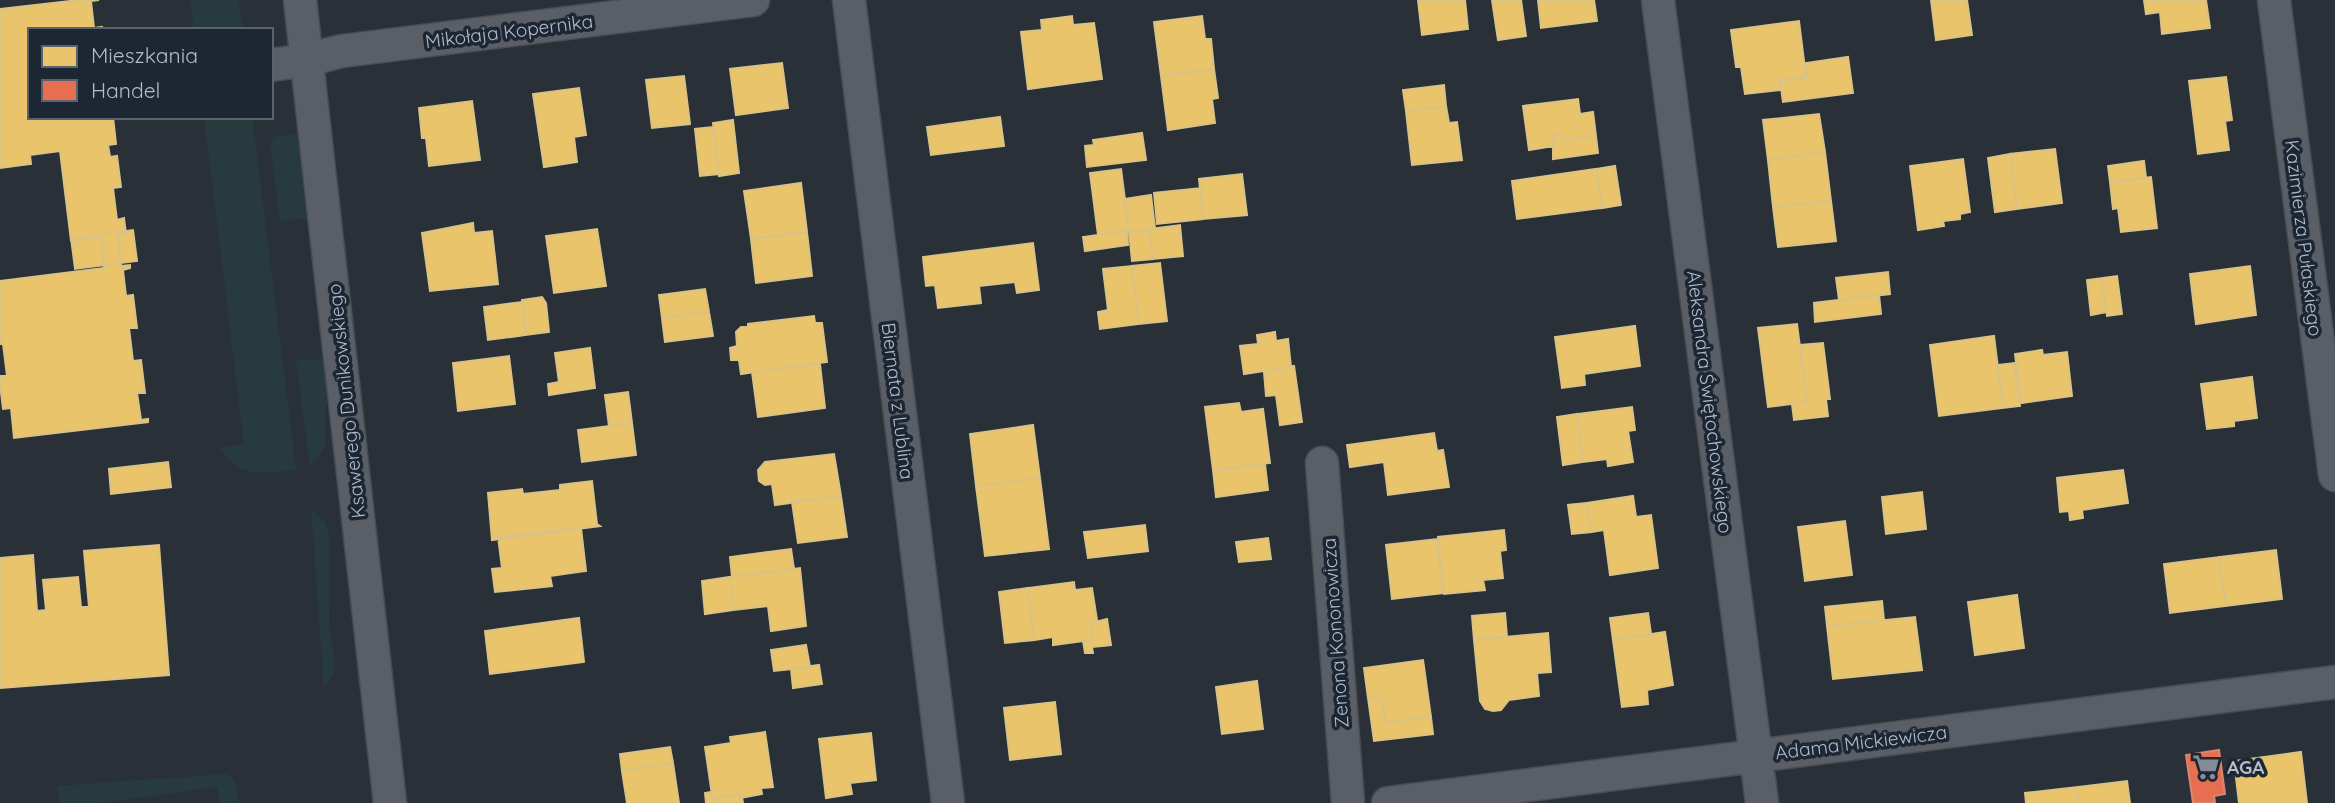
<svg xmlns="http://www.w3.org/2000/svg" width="2335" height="803" font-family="Quicksand,sans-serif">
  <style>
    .green { fill: #273a3e }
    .homes { fill: #e9c46a; stroke: #d9c286; stroke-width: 2 }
    .shops { fill: #e76f51; stroke: #d88675; stroke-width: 2 }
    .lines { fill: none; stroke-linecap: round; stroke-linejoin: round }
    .minor-casing { stroke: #484c53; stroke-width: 35 }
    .minor { stroke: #5a5e66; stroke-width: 32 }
    .labels { text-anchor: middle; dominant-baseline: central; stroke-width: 7; stroke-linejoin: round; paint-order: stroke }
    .street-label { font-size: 19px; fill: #b4bcc9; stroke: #1d2633 }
    .poi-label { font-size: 19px; font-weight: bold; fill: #b4bcc9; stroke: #1d2633; text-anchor: start }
  </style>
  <rect width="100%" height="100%" fill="#2a3038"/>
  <!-- green -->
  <path class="green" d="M190 0H239L243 30H194Z
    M204 117H252L296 470C262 473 240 479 219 448L244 444Z
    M297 134 307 218 280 221 270 144 274 137Z
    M321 359 326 367V445L316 460 310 465 296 361Z
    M311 508 326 524 330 540 329 622 335 663 333 675 324 687Z
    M226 774C238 779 237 791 239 803H220L217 787 101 803H59L57 786Z"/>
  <!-- homes -->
  <path class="homes" d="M79 0H99L91 1 94 28 102 27V30H30V117H113L116 144 108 145 110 157 117 156 121 187 113 188 117 220 124 218 126 234 118 235 121 266 130 265V268L123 270 126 296 133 295 137 328H129L133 361 141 360 145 393H137L141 420 148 419V422L14 438 11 408 3 409 0 384V376H7L3 344H0V281L104 268 101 237 71 241 60 151 30 155 31 164 0 168V9Z
    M1418 0H1465L1468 29 1422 35Z
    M1492 0H1521L1526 36 1498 40Z
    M1538 0H1594L1597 21 1541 28Z
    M1931 0H1967L1972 35 1936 40Z
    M2144 0H2206L2210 28 2162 34 2160 12 2146 14Z
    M1072 16 1073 25 1094 23 1102 79 1028 89 1021 32 1042 30 1041 20Z
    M1202 16 1205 39H1211L1214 69 1161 76 1154 22Z
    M1799 21 1806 77 1779 80 1781 90 1745 94 1741 67H1736L1731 30Z
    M1848 57 1853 93 1783 102 1780 81 1808 78 1806 63Z
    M782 63 788 108 736 115 730 69Z
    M1214 69 1218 98 1212 99 1215 123 1168 130 1161 76Z
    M684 76 690 124 652 128 646 80Z
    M2226 77 2232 120 2225 121 2229 150 2198 154 2189 81Z
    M1444 85 1446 106 1406 111 1403 90Z
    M579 88 586 135 574 137 577 162 544 167 533 94Z
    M1578 99 1580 114 1593 112 1596 136 1562 140 1561 135 1553 136 1554 146 1529 150 1523 106Z
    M472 101 480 160 429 166 426 138H422L419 108Z
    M1446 106 1449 123 1457 122 1462 160 1412 165 1406 111Z
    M1819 114 1825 152 1768 160 1763 120Z
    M1000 117 1004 146 931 155 927 127Z
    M733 120 739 173 719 176 713 123Z
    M713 127 719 174 700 176 695 129Z
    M1142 133 1146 160 1087 167 1085 146 1094 145 1093 140Z
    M1561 135 1562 140 1596 136 1598 153 1553 159V136Z
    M2055 149 2062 203 2017 209 2010 154Z
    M1825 152 1831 201 1773 207 1768 160Z
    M2010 154 2017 209 1995 212 1988 158Z
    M1963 159 1970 212 1960 214V219L1943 221 1944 226 1918 230 1910 166Z
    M2144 161 2146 178 2110 182 2108 166Z
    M1615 166 1621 205 1602 208 1596 169Z
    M1121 169 1129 231 1098 235 1090 173Z
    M1596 169 1602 208 1517 219 1512 181Z
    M1242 174 1247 215 1203 219 1199 179Z
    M2151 177 2157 228 2121 232 2118 208 2113 209 2110 182Z
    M801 183 807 232 751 239 744 191Z
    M1201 188 1203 219 1157 224 1154 193Z
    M1151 195 1155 228 1129 231 1124 199Z
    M1831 201 1836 241 1778 247 1773 207Z
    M473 223 474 233 492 231 498 284 430 291 422 233Z
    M1180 225 1183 256 1153 259 1149 229Z
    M597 229 606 286 554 293 546 236Z
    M1149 229 1153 259 1132 261 1129 231Z
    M133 230 137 261 75 269 71 238Z
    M1127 231 1128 245 1085 251 1083 237Z
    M807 232 812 276 756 283 751 239Z
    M1033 243 1039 290 1017 293 1015 282 979 286 981 303 938 308 935 285 926 286 923 257Z
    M1160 263 1167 321 1139 324 1132 266Z
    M1132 266 1139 324 1100 329 1098 312 1108 310 1103 269Z
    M2250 266 2256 315 2196 324 2190 274Z
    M1888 272 1890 294 1839 300 1836 278Z
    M2117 276 2122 314 2107 316 2102 278Z
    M2102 278 2107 312 2091 315 2087 280Z
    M705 289 709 312 662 318 659 295Z
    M1879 295 1881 314 1815 322 1814 303Z
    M542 297 546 303 549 332 526 335 522 300Z
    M522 302 526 335 488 340 484 307Z
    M709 312 713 336 665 342 662 318Z
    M814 316 815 323H822L827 362 741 374 739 360H731L730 348 737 346 736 332 741 327H748V324Z
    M1797 324 1807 402 1768 407 1758 328Z
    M1635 326 1640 366 1584 374 1585 385 1562 388 1555 337Z
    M1275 332 1276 341 1288 339 1291 367 1244 374 1240 346 1258 344 1257 335Z
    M1994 336 2003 408 1939 416 1930 345Z
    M1823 343 1830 399H1826L1828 416 1794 420 1792 404 1807 402 1800 345Z
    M590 348 595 388 549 395 548 384 559 382 555 353Z
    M2042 350 2043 355 2067 352 2072 396 2021 403 2015 354Z
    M509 356 515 404 458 411 453 363Z
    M2014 363 2020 406 2003 408 1997 365Z
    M820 364 825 408 758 417 752 372Z
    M1294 366 1302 422 1280 425 1276 395 1266 396 1264 372Z
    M2252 377 2257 418 2234 421V426L2207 429 2201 384Z
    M628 392 632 423 609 426 605 395Z
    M1239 403 1241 412 1263 409 1270 463 1213 470 1205 407Z
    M1632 407 1635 430 1628 431 1633 462 1608 466 1607 459 1583 462 1577 414Z
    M1577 414 1583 462 1563 465 1557 417Z
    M632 423 636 455 582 462 578 430Z
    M1033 425 1040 478 976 486 970 434Z
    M1434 433 1437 451 1443 450 1449 487 1388 495 1384 462 1350 467 1347 445Z
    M834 454 841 496 775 505 772 484 765 485 759 481 758 470 765 462Z
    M168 462 171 487 111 494 109 469Z
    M1265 464 1268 490 1216 497 1213 470Z
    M2123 470 2128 503 2082 510 2083 518 2070 520 2069 511 2060 512 2057 478Z
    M1040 478 1049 549 985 556 976 486Z
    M592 481 597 524 600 526 492 540 488 493 522 489 523 494 560 490V485Z
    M1922 492 1926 529 1886 534 1882 497Z
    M841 496 847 537 798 543 792 502Z
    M1633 496 1636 517 1651 515 1658 568 1610 575 1604 530 1591 532 1586 503Z
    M1586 503 1591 532 1572 534 1568 505Z
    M1845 521 1852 575 1805 581 1798 527Z
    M1145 525 1148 551 1088 558 1084 532Z
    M581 528 586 571 550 576 552 586 495 592 492 569 502 568 498 537Z
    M1504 530 1506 550 1500 551 1503 578 1483 580 1485 590 1444 594 1438 537Z
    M1268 538 1271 559 1239 562 1236 542Z
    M1437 539 1443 593 1392 599 1386 545Z
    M159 545 169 675 0 688V558L33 555 37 611 46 610 43 580 78 577 81 607H89L84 551Z
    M791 549 794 569 732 577 730 557Z
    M2276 550 2282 599 2226 606 2219 557Z
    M2219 557 2226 606 2170 613 2164 564Z
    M800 568 806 626 771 631 768 606 734 610 730 577Z
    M730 577 734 610 705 614 702 581Z
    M1074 582 1075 590 1092 588 1097 620V622L1091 623 1092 640 1053 645V637L1034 640 1028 588Z
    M1028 588 1034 640 1005 643 999 592Z
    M2017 595 2024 648 1975 655 1968 602Z
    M1882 601 1884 620 1827 626 1825 607Z
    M1505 613 1507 637 1474 640 1472 616Z
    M1648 613 1651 634 1613 640 1610 618Z
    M1915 617 1922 670 1833 679 1827 626Z
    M579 618 584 662 490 674 485 631Z
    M1107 619 1111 645 1092 647 1093 653H1085L1083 641 1092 640 1091 623Z
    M1665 632 1673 685 1647 690 1648 704 1622 707 1613 640Z
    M1548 633 1551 672 1537 673 1539 696 1509 700 1501 710 1493 711 1485 709 1480 701 1474 640Z
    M806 645 810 667 774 671 771 650Z
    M1423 660 1431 717 1386 722 1382 697 1368 698 1364 668Z
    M819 665 822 684 793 688 791 669Z
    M1257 681 1263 729 1222 734 1216 687Z
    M1382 697 1386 722 1431 717 1433 734 1374 741 1368 698Z
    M1055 702 1061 754 1010 760 1004 708Z
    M765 732 773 787 761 788 762 794 740 798 739 794 715 798 716 802H713L705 747 731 743 730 737Z
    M871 733 876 780 850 783 852 794 826 798 819 739Z
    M670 747 673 763 622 771 620 754Z
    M2301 752 2307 803H2239L2234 761Z
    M673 763 679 803H627L622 771Z
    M2127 781 2130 803H2079L2077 787Z
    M2077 787 2079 803H2026L2025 793Z
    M711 792 713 802H716L715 798 739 794 740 798 742 797 743 803H706L705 793Z"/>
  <!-- shops -->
  <path class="shops" d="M2219 750 2225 794 2214 796 2215 803H2193L2186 755Z"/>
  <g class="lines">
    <defs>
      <path id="minor" d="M300 0 390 803
        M849 0 948 803
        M1658 0 1762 803
        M2274 0 2335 475
        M271 65 307 60 342 51 753 0
        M1322 463 1348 803
        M1388 803 2335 682"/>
    </defs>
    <!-- minor casing -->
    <use href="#minor" class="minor-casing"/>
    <!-- minor -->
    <use href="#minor" class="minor"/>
  </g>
  <!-- icons -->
  <defs>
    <symbol id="supermarket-bare" viewBox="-9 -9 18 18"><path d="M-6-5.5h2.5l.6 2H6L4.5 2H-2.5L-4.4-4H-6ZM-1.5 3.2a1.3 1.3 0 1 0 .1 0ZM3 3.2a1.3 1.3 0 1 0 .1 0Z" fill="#848b96" stroke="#1d2633" stroke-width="2.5" paint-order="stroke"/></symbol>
  </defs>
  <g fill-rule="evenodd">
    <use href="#supermarket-bare" x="2187" y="748" width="38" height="38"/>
  </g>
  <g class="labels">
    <!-- street labels -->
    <g class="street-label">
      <text transform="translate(509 31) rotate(-7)">Mikołaja Kopernika</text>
      <text transform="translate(2304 238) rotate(83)">Kazimierza Pułaskiego</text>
      <text transform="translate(346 401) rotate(-96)">Ksawerego Dunikowskiego</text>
      <text transform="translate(898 401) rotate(83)">Biernata z Lublina</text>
      <text transform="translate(1710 402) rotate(83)">Aleksandra Świętochowskiego</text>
      <text transform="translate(1335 633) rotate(-94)">Zenona Kononowicza</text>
      <text transform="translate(1861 742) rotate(-7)">Adama Mickiewicza</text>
    </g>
    <!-- poi labels -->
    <g class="poi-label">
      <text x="2227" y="767">AGA</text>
    </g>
  </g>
  <!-- legend -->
  <rect x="28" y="28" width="245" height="91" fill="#1d2633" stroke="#59626f" stroke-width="2"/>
  <rect x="42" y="46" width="35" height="21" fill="#e9c46a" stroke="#59626f" stroke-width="2"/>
  <text x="91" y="63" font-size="21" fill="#b4bcc9">Mieszkania</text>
  <rect x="42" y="80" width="35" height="21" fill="#e76f51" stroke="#59626f" stroke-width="2"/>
  <text x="91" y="98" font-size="21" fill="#b4bcc9">Handel</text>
</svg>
